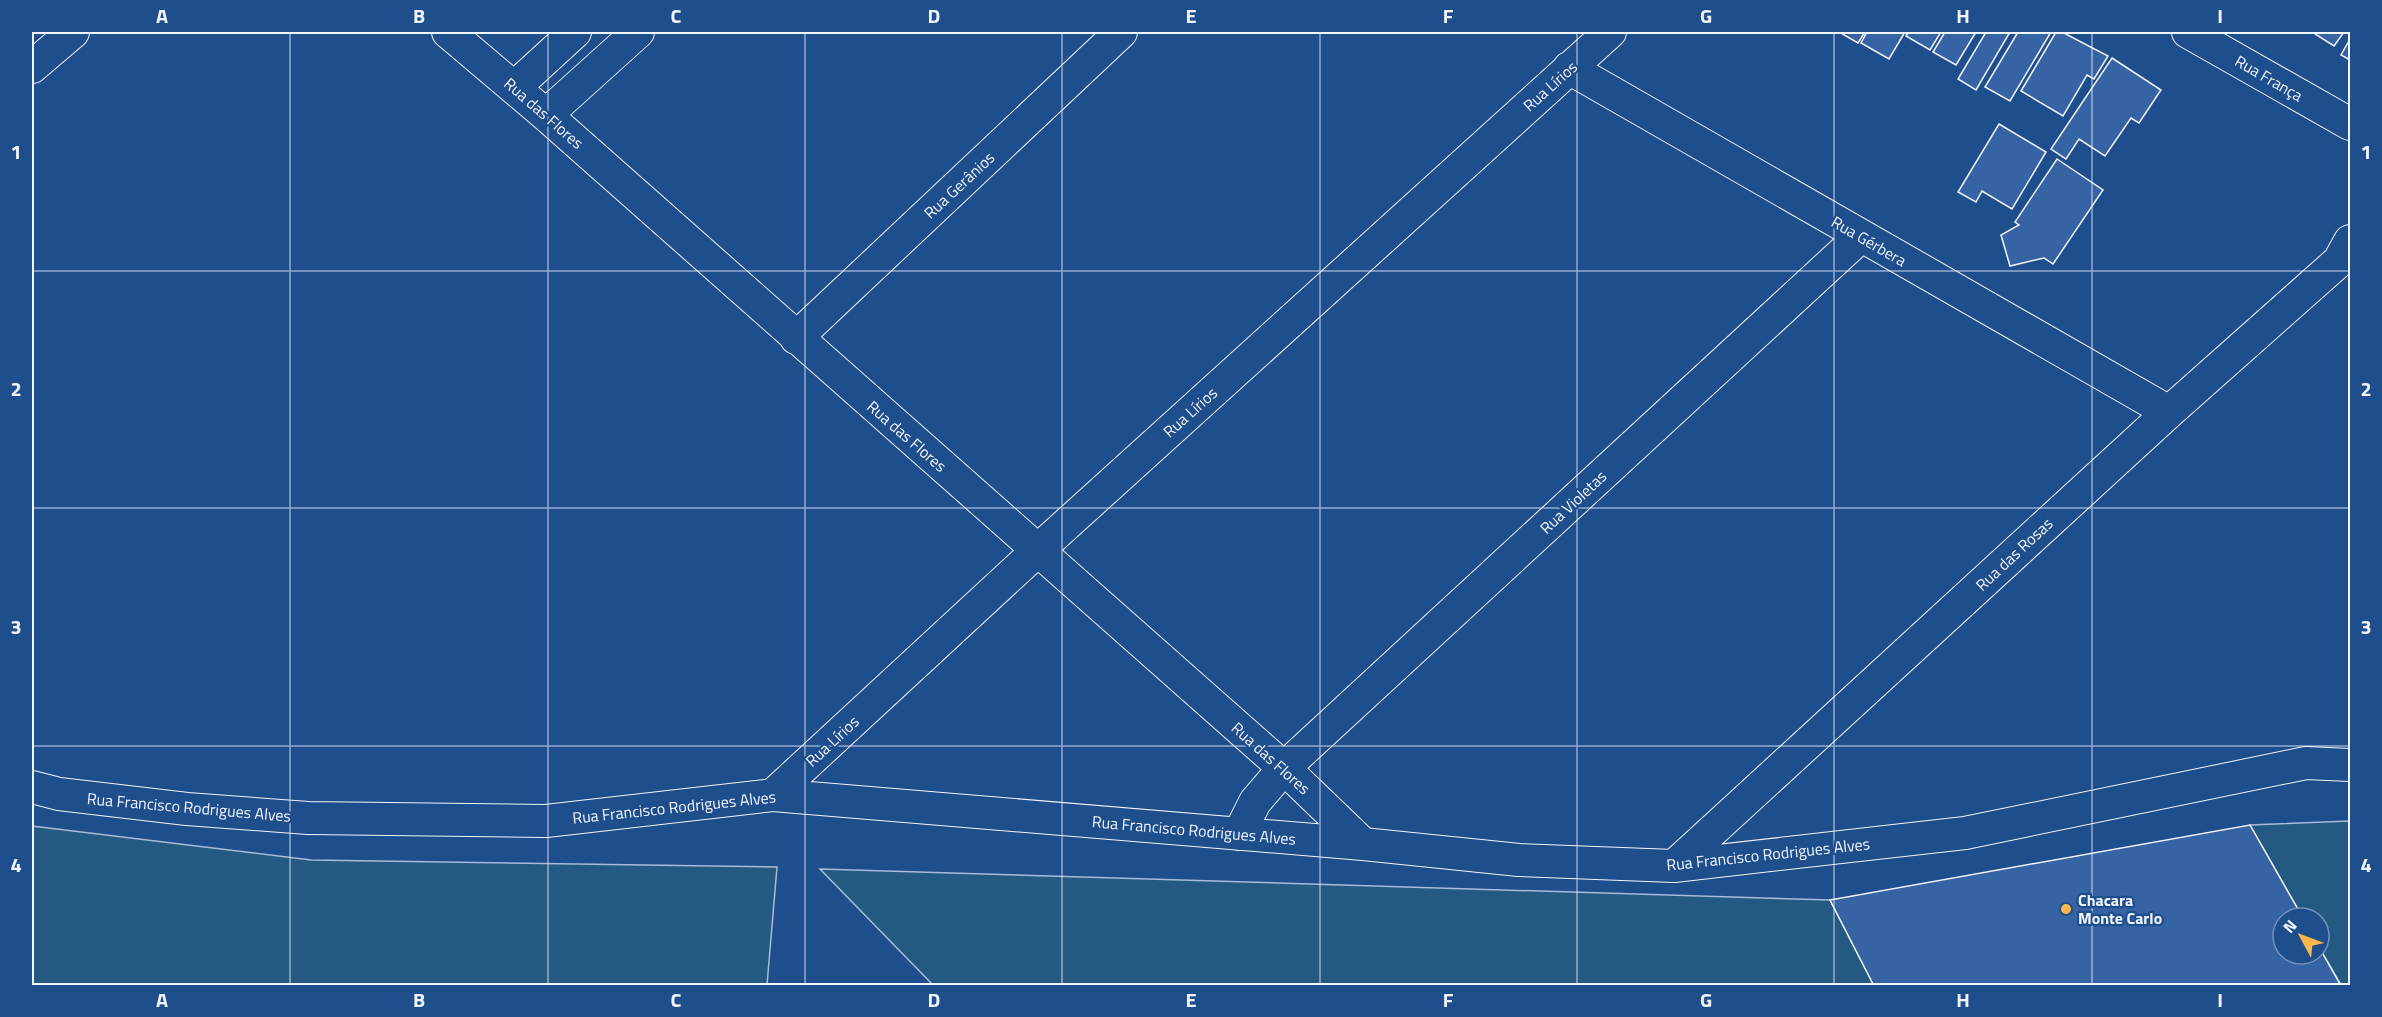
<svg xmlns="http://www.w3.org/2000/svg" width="2382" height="1017" font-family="'Titillium Web',sans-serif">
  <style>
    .green { fill: #245a82; stroke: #a8bbd7; stroke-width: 1.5 }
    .building { fill: #3563a3; stroke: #f2f6ff; stroke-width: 1.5 }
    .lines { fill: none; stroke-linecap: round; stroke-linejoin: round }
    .street-casing { stroke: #f2f6ff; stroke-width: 34 }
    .street { stroke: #1f4e8c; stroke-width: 32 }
    .grid { fill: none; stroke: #f2f6ff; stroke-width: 1.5; stroke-opacity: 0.55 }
    .poi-dot { fill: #ffb74d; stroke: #1f4e8c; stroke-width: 2 }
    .labels { text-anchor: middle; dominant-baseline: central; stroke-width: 4.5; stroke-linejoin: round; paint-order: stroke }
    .street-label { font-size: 16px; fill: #f2f6ff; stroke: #1f4e8c }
    .poi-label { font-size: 16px; font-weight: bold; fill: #f2f6ff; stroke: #1f4e8c; text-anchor: start }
    .neatline { fill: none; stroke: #f2f6ff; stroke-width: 2 }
    .grid-label { font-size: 20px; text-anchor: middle; font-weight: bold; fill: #f2f6ff }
  </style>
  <rect width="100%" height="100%" fill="#1f4e8c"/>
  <!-- green -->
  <path class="green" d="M2350 821V985H2341L2319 947V918H2303L2250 825Z
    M32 826 311 860 777 867 767 985H32Z
    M820 869 1830 900 1874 985H933Z"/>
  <!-- building -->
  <path class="building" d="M1839 32H1865L1858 43Z
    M1867 32H1905L1889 59 1861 43Z
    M1909 32H1941L1930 50 1906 36Z
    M1945 32H1976L1956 65 1933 52Z
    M1986 32H2010L1976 90 1958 79Z
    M2018 32H2051L2010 101 1985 87Z
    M2056 32H2062L2108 56 2094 79 2087 75 2063 116 2021 91Z
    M2312 32H2344L2334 46Z
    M2350 39V60L2341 55Z
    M2112 58 2161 90 2139 123 2131 118 2105 156 2079 139 2066 159 2051 149Z
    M1999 124 2046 152 2012 209 1982 191 1976 202 1958 192Z
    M2057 159 2103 190 2053 264 2044 258 2010 266 2001 235 2019 225 2015 222Z
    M2250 825 2303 918H2283V954H2319V947L2341 986H1874L1830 900Z"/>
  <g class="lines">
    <defs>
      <path id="street" d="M448 32 546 115 1284 768 1363 844
        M2188 32 2350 124
        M32 67 73 32
        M1569 68 2169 412
        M515 87 575 32
        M546 115 638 32
        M796 338 1121 32
        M32 787 59 794 187 809 308 818 546 821 773 795 1363 844 1519 860 1674 866 1965 833 2306 763 2350 765
        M773 795 1037 551 1610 32
        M1239 834 1255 802 1284 768 1861 236
        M1674 866 2169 412 2339 261 2350 241"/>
    </defs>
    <!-- street casing -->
    <use href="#street" class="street-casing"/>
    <!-- street -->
    <use href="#street" class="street"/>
  </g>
  <!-- grid -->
  <path class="grid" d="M290 32V986M548 32V986M805 32V986M1062 32V986M1320 32V986M1577 32V986M1834 32V986M2092 32V986M32 271H2350M32 508H2350M32 746H2350"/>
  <!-- markers -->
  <circle class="poi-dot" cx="2066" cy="909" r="6"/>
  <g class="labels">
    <!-- street labels -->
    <g class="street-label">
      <text transform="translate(2269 78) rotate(30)">Rua França</text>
      <text transform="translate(1550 86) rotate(-42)">Rua Lírios</text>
      <text transform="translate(544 113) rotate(41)">Rua das Flores</text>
      <text transform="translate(959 185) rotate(-43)">Rua Gerânios</text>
      <text transform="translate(1869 241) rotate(30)">Rua Gérbera</text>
      <text transform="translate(1190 412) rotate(-42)">Rua Lírios</text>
      <text transform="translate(907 436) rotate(41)">Rua das Flores</text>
      <text transform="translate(1573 502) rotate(-43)">Rua Violetas</text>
      <text transform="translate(2014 554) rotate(-43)">Rua das Rosas</text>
      <text transform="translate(832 741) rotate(-43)">Rua Lírios</text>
      <text transform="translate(1271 758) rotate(42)">Rua das Flores</text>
      <text transform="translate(189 807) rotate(5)">Rua Francisco Rodrigues Alves</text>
      <text transform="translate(674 807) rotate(-6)">Rua Francisco Rodrigues Alves</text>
      <text transform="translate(1194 830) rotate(5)">Rua Francisco Rodrigues Alves</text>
      <text transform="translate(1768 854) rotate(-6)">Rua Francisco Rodrigues Alves</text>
    </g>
    <!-- poi labels -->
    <g class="poi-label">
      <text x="2078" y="900">Chacara<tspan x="2078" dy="18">Monte Carlo</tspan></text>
    </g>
  </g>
  <!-- border -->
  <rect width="2382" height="1017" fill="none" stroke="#1f4e8c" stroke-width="66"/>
  <!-- north arrow -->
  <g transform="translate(2301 936) rotate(311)"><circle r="28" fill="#1f4e8c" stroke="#7391ba" stroke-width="1.5"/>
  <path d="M0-4.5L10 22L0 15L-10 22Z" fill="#ffb74d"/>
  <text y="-9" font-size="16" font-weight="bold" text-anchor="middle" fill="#f2f6ff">N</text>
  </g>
  <rect x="33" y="33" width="2316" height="951" class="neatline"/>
  <g class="grid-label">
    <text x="162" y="23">A</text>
    <text x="419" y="23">B</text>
    <text x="676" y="23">C</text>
    <text x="934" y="23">D</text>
    <text x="1191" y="23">E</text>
    <text x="1448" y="23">F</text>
    <text x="1706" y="23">G</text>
    <text x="1963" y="23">H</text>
    <text x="2220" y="23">I</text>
    <text x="16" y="159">1</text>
    <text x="2366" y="159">1</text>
    <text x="16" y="396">2</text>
    <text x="2366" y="396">2</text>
    <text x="16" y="634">3</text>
    <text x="2366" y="634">3</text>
    <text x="16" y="872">4</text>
    <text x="2366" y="872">4</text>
    <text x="162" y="1007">A</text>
    <text x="419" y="1007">B</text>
    <text x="676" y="1007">C</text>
    <text x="934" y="1007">D</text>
    <text x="1191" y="1007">E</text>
    <text x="1448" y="1007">F</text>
    <text x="1706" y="1007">G</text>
    <text x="1963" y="1007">H</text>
    <text x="2220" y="1007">I</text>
  </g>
</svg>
